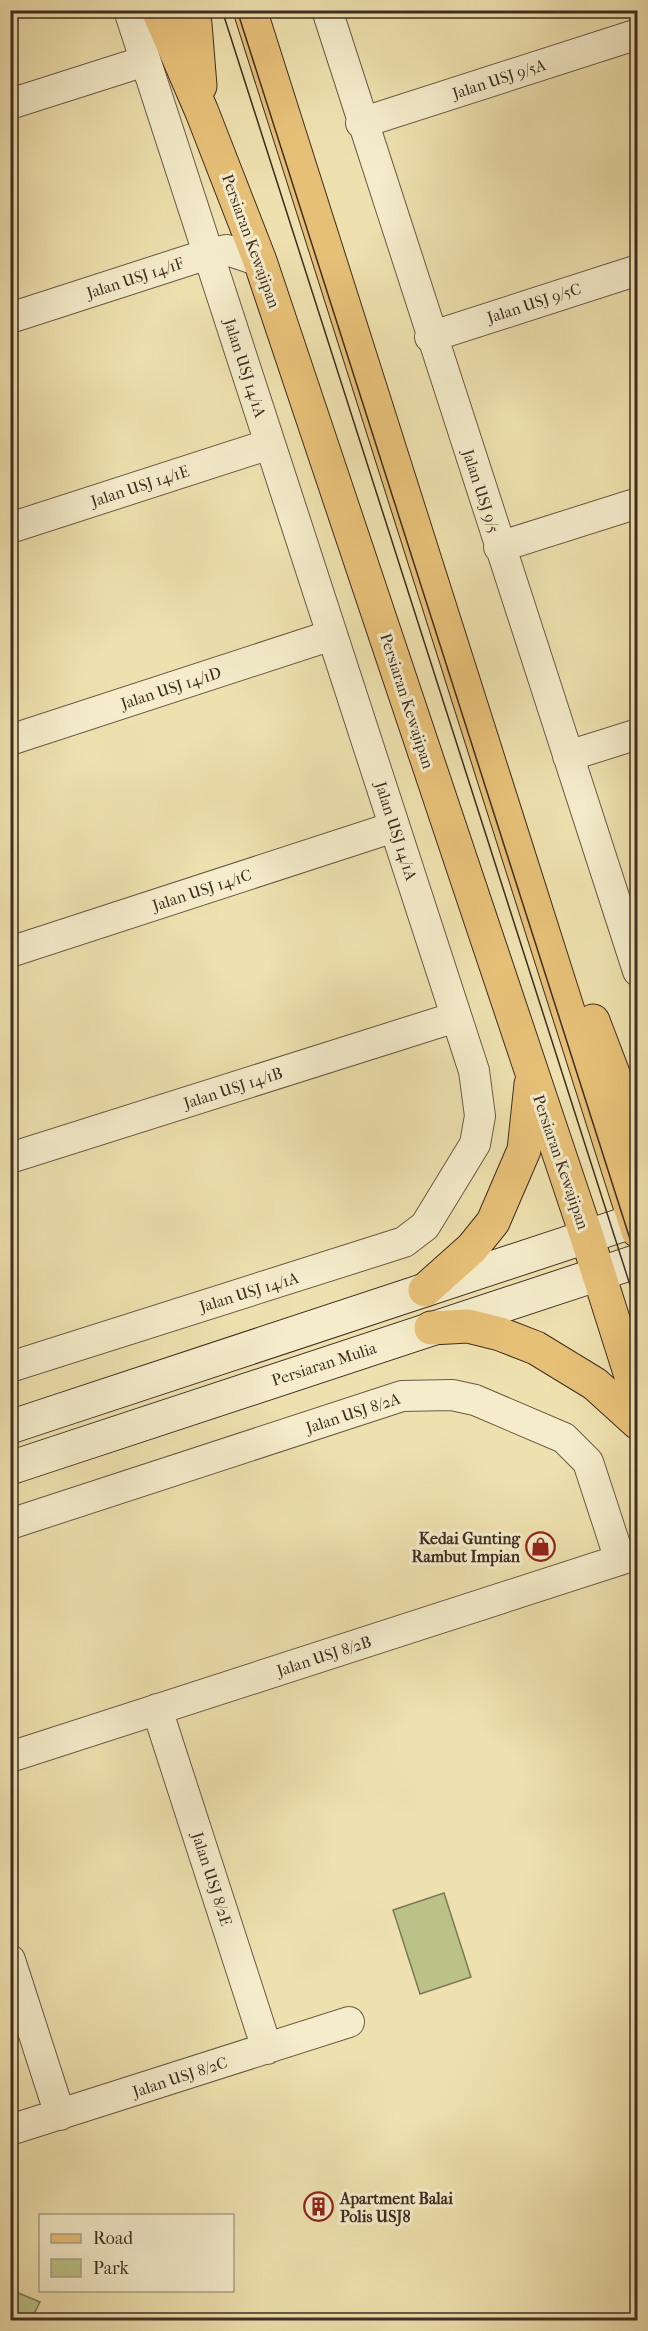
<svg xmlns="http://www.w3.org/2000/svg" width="648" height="2331" font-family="'IM FELL French Canon',serif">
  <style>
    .green { fill: #bbc288; stroke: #7d7855; stroke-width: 1.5 }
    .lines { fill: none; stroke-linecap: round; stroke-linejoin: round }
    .street-casing { stroke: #6b5a45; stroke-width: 32 }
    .secondary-casing { stroke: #3f2d22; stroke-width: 35 }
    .primary-casing { stroke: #3f2d22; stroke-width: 35 }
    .street { stroke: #f4eccb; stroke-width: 30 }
    .secondary { stroke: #f4eccb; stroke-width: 33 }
    .primary { stroke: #e7c078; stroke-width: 33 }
    .tram { stroke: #3f2d22; stroke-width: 1.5 }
    .labels { text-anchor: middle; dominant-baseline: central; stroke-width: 6; stroke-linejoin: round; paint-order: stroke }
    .street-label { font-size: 16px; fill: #3f2d22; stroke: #f4eccb }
    .poi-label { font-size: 16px; font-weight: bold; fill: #3f2d22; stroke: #f4eccb; text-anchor: end }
  </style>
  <rect width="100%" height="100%" fill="#eee1af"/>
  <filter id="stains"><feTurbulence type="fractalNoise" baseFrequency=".00333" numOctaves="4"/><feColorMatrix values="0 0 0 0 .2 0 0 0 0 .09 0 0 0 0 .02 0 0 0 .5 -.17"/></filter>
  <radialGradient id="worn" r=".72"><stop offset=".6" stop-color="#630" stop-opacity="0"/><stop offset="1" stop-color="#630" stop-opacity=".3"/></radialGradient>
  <!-- green -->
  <path class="green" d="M444 1893 471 1977 420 1994 393 1910Z
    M11 2290 40 2302 31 2320H11Z"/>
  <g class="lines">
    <defs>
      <path id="street" d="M327 10 638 971
        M10 104 145 61
        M361 123 638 34
        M10 318 208 254 227 250 260 261
        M430 337 638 270
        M10 528 270 444
        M499 547 638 503
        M10 740 332 635
        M568 756 638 734
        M10 952 394 827
        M10 1158 456 1017
        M10 1367 404 1242 425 1226 475 1144 480 1116 474 1071 129 10
        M10 1524 402 1396 452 1395 475 1400 564 1438 588 1462 620 1560
        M157 1709 267 2049
        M10 1757 638 1554
        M10 1960 60 2115
        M10 2130 349 2022"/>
      <path id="secondary" d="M10 1427 634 1221
        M10 1468 638 1261"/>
      <path id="primary" d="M158 10 202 112 260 261 587 1237 638 1398
        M190 10 195 24 200 86
        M250 10 638 1231
        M593 1021 638 1139
        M425 1290 472 1248 493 1222 524 1150 531 1084
        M431 1328 468 1326 500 1334 536 1348 595 1384 638 1423"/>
    </defs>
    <!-- street casing -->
    <use href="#street" class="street-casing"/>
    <!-- secondary casing -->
    <use href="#secondary" class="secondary-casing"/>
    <!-- primary casing -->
    <use href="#primary" class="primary-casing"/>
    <!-- street -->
    <use href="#street" class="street"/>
    <!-- secondary -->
    <use href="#secondary" class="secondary"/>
    <!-- primary -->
    <use href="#primary" class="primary"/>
    <!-- tram -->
    <path class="tram" d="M222 10 638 1310
      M237 10 638 1264"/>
  </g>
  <!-- icons -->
  <defs>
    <symbol id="shop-ring" viewBox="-11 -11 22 22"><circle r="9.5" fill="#f4eccb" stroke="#8f2418" stroke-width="1.5"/><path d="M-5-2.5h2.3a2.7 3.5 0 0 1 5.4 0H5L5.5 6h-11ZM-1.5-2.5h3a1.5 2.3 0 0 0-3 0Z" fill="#8f2418"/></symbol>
    <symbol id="building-ring" viewBox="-11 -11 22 22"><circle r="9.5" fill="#f4eccb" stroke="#8f2418" stroke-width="1.5"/><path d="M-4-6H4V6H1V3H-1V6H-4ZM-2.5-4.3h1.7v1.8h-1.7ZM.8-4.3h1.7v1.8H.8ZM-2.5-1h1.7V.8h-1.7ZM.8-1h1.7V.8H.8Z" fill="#8f2418"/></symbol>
  </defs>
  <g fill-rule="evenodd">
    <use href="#shop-ring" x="524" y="1530" width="33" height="33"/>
    <use href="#building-ring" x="302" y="2190" width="33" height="33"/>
  </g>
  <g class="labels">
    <!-- street labels -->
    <g class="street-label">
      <text transform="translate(499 79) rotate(-18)">Jalan USJ 9/5A</text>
      <text transform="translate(251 241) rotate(70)">Persiaran Kewajipan</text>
      <text transform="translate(135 278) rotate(-18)">Jalan USJ 14/1F</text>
      <text transform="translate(534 303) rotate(-18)">Jalan USJ 9/5C</text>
      <text transform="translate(245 368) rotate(72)">Jalan USJ 14/1A</text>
      <text transform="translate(140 486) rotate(-18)">Jalan USJ 14/1E</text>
      <text transform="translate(481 491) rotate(72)">Jalan USJ 9/5</text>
      <text transform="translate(171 688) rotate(-18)">Jalan USJ 14/1D</text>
      <text transform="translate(407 701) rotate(72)">Persiaran Kewajipan</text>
      <text transform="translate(396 831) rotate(72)">Jalan USJ 14/1A</text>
      <text transform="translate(202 890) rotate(-18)">Jalan USJ 14/1C</text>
      <text transform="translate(233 1088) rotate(-18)">Jalan USJ 14/1B</text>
      <text transform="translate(561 1162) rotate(71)">Persiaran Kewajipan</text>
      <text transform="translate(249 1292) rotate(-17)">Jalan USJ 14/1A</text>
      <text transform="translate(324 1364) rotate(-18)">Persiaran Mulia</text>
      <text transform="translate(353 1413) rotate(-18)">Jalan USJ 8/2A</text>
      <text transform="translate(324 1656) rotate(-18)">Jalan USJ 8/2B</text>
      <text transform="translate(212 1879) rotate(72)">Jalan USJ 8/2E</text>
      <text transform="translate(180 2077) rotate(-18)">Jalan USJ 8/2C</text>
    </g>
    <!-- poi labels -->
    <g class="poi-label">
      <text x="520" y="1538">Kedai Gunting<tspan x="520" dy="18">Rambut Impian</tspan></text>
      <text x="340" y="2198" text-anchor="start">Apartment Balai<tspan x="340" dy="18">Polis USJ8</tspan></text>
    </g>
  </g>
  <!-- margin -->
  <rect width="648" height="2331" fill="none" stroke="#eee1af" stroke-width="36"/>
  <rect x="12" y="12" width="624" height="2307" fill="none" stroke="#3f2d22" stroke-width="3"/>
  <rect x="18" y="18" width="612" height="2295" fill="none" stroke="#3f2d22" stroke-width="1.5"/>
  <!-- legend -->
  <rect x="39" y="2214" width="195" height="78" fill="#f4eccb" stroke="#aca087" stroke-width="1.5"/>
  <rect x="51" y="2234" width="30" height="9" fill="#e7c078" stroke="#aca087" stroke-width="1.5"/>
  <text x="93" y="2244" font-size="18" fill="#3f2d22">Road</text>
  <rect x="51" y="2259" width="30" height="18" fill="#bbc288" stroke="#aca087" stroke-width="1.5"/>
  <text x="93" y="2274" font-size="18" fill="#3f2d22">Park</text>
  <rect width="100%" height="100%" filter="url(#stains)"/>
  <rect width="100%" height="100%" fill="url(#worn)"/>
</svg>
